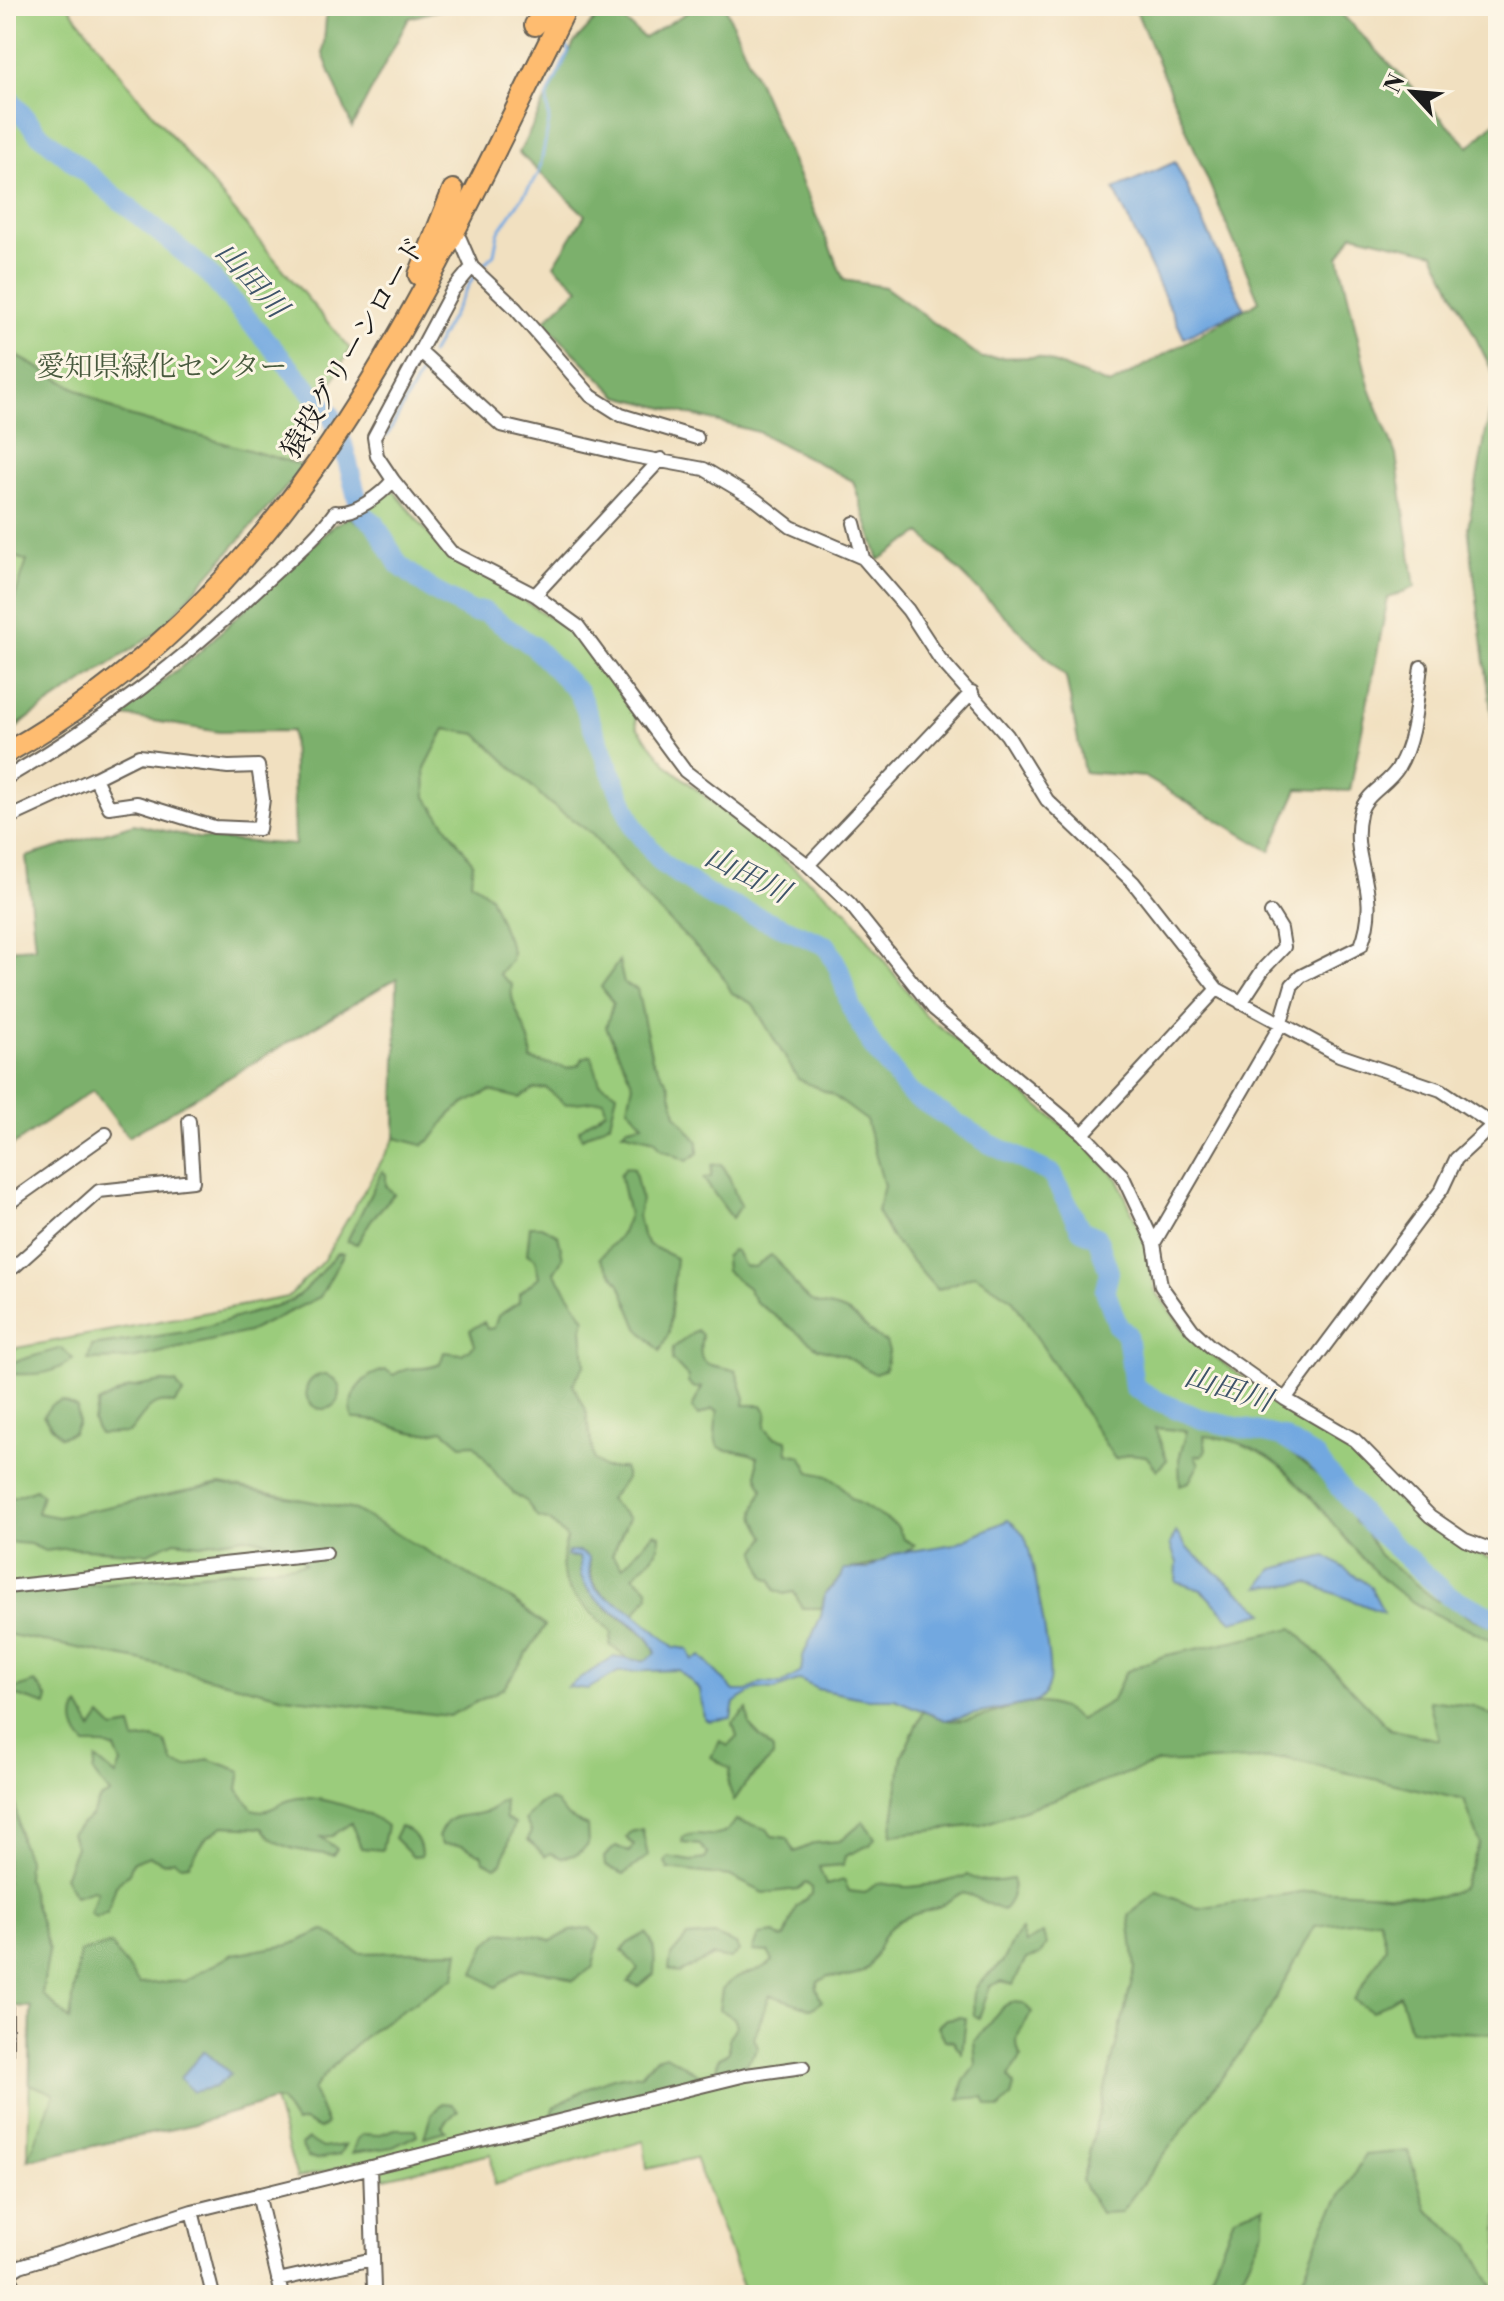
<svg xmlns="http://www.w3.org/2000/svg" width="1504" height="2301" font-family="'Libre Bodoni','Noto Serif JP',serif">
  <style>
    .green { fill: #9bcc7c; stroke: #5c744c; stroke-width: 2 }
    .forest { fill: #7cb06c; stroke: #4c6644; stroke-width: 2 }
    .water { fill: #72a8e0; stroke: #47627e; stroke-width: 2 }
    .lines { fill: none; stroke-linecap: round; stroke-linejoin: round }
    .stream { stroke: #72a8e0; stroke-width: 3 }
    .river { stroke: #72a8e0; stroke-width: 20 }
    .street-casing { stroke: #676155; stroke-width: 16 }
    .primary-casing { stroke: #676155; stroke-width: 24 }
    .street { stroke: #fff; stroke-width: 12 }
    .primary { stroke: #febc70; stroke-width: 20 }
    .labels { text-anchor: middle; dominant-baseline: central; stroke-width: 6; stroke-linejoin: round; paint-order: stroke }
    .street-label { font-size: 28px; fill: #1c1c1c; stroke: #fcf5e5 }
    .park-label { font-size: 28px; fill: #485a3e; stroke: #fcf5e5 }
    .water-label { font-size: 30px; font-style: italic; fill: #3e546a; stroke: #fcf5e5 }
  </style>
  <rect width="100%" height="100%" fill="#fcf5e5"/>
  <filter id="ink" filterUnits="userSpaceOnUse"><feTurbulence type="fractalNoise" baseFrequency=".0125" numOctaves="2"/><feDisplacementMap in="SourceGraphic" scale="16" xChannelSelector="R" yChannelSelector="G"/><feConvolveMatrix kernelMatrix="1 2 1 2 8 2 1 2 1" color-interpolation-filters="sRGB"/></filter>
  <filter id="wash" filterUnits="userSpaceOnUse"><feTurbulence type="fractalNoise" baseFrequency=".006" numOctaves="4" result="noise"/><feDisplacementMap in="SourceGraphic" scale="32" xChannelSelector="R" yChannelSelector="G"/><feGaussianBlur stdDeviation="1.8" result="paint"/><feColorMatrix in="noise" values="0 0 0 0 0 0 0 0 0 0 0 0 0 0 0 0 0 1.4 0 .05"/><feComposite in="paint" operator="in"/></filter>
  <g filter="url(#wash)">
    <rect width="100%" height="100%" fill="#f1e0c0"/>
    <!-- green -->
    <path class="green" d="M6 6H68L138 96 350 349 279 479 225 553 6 737Z
      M394 491 437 544 574 633 635 714 637 727 669 767 847 911 925 1015 1081 1140 1118 1179 1146 1245 1155 1290 1184 1330 1209 1353 1284 1407 1352 1445 1428 1521 1463 1548 1498 1561V2295H746L695 2158 647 2169 644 2141 494 2185 491 2154 380 2179 377 2159 297 2178 274 2100 191 2125 28 2160 31 2007 6 1978V1350L288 1297 323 1261 395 1138 398 978 349 517Z"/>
    <!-- forest -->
    <path class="forest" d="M327 6H454L409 18 352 127 323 54Z
      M608 6 644 38 686 13 689 6H725L844 280 885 287 982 358 1038 357 1110 385 1259 301 1134 6H1315L1322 14 1335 7 1469 147 1498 119V766L1468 527 1496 379 1434 253 1353 234 1339 257 1369 386 1396 455 1415 587 1388 598 1350 791 1298 789 1270 851 1145 777 1084 772 1066 677 921 533 879 560 853 481 758 432 618 396 543 322 579 288 554 265 585 215 519 153 574 43Z
      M6 350 122 414 305 466 159 631 6 733V623L27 561 6 554Z
      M349 517 370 530 391 563 425 590 471 615H484L546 662 578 700 618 804 656 861 708 901 822 948 835 967 854 1021 872 1052 915 1107 1009 1157 1035 1176 1048 1178 1077 1230 1098 1247 1105 1280V1305L1114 1326 1123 1335 1129 1386 1134 1394 1182 1420 1287 1445 1291 1453 1333 1487 1346 1503 1355 1522 1364 1529 1379 1555 1437 1601 1448 1600 1468 1617 1498 1628V1643C1485 1640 1477 1632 1465 1627 1384 1598 1364 1558 1309 1495 1299 1488 1295 1480 1287 1472 1267 1452 1232 1437 1204 1436L1206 1449 1202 1456H1195L1199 1464 1189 1482 1180 1485 1179 1459 1187 1431 1155 1428 1167 1460 1157 1470 1146 1456 1130 1454 1115 1459 1012 1299 975 1275 937 1290 891 1237 877 1211 884 1186 866 1120 831 1094 798 1079 753 1004 732 993 719 970 639 891 591 833 549 803 477 734 445 729 425 768 426 797 473 863 471 881 490 896 512 951 511 960 499 974 512 985C507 1007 535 1034 531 1060L568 1068 579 1065 583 1058 591 1055 600 1083 617 1093 610 1123 582 1138 579 1130 606 1110 603 1100 565 1104 546 1088 534 1089 519 1098 490 1091C477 1098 460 1104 449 1116 439 1127 438 1137 422 1145L395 1138 397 978 128 1137 93 1090 6 1150V949L35 947 26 857 134 824 198 838 295 845 292 731 219 732 118 715 195 656 334 525Z
      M619 961 624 984 637 989 652 1059 669 1085 676 1114 698 1142V1153L687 1161 661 1149 655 1140 622 1132 628 1127 643 1124 628 1107 633 1084 606 1027 613 1003 601 987Z
      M721 1164C732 1175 732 1192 741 1205L732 1218 703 1178 711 1177 712 1165Z
      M626 1167 634 1168 641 1199 638 1216 642 1235 649 1245 676 1258 669 1333 660 1351 638 1328 620 1284 600 1258 622 1233 629 1215 620 1175Z
      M382 1171 386 1174V1186L394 1194 371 1220 357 1244 347 1241Z
      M530 1226H541L558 1235 563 1258 554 1272 585 1319 582 1328 585 1364 573 1384 586 1410 594 1460 604 1468H624L626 1479 609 1500 629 1518 612 1555 623 1567 654 1533 660 1535C661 1553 645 1564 633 1576L648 1588 649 1595 635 1614C608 1597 590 1595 589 1558L580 1552 570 1557 579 1556C585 1574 586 1588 600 1602 617 1620 648 1628 656 1653L650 1660H629L610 1645 612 1633C582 1600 550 1591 567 1538L550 1521 537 1517 526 1501 514 1494 497 1475 474 1444 461 1445 443 1430C408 1442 387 1417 353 1419 345 1395 363 1374 386 1370L394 1375C409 1364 424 1372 440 1364L444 1352 462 1354 475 1345 470 1330 484 1322 487 1329 494 1328 498 1316 519 1302V1294L539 1277 535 1259 527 1254Z
      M732 1250 736 1251 744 1266 754 1267 771 1255C788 1268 793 1287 806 1297 817 1307 834 1305 847 1312 862 1320 870 1336 886 1342L889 1351 885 1370 875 1374 844 1355 818 1348 755 1301 748 1288 726 1271 725 1257Z
      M337 1253H344L320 1297 248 1332 132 1359 88 1360 92 1346 191 1331 289 1302 307 1288Z
      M697 1330 702 1335C695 1372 711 1362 736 1371L745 1398 744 1405H762L767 1413 765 1427 774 1437 787 1440 788 1453 801 1456 810 1472 827 1476 840 1484 851 1498 897 1526 904 1539 915 1545C905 1556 866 1569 851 1568L825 1593 822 1608H802L794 1592 784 1594 775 1590 772 1580 765 1577 756 1552 766 1537C752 1518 752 1510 763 1489L757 1476V1457C729 1442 707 1466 718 1411L712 1409 698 1416 692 1408 702 1387 695 1388 688 1383V1377L672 1360 673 1348Z
      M62 1348 73 1359C52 1375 38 1375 12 1374L6 1381V1364Z
      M306 1392a17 17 0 1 1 34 0a17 17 0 1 1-34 0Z
      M163 1382 176 1383 183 1394 174 1404C150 1397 144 1416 129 1433L99 1434 93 1421 98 1403 129 1388Z
      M62 1401 77 1408 78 1423 73 1433 60 1437 43 1416 52 1404Z
      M220 1484 355 1510 514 1601 545 1626 504 1688 449 1716 285 1697 139 1660 6 1634V1593L305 1564 294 1547 245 1537 200 1544 175 1541 148 1553 69 1548 45 1551 30 1544 6 1542V1500L36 1489 42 1495 37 1513 58 1517Z
      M1293 1628 1390 1729 1439 1740 1429 1700 1473 1706 1498 1719V2034L1410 2029 1400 1995 1372 2012 1354 2000 1386 1947 1379 1919 1315 1926 1259 2028 1121 2212 1100 2213 1082 2181 1135 1969 1129 1915 1158 1892 1198 1908 1313 1890 1440 1897 1462 1888 1480 1843 1464 1800 1284 1758 1157 1763 981 1825 891 1835 902 1756 923 1711C931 1714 939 1719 947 1720 995 1726 1032 1679 1079 1720L1113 1700 1125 1672 1163 1656Z
      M35 1682 48 1698 46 1705 17 1696 6 1703V1692Z
      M79 1706 92 1729 101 1716 114 1729 131 1726 135 1740 153 1738 165 1742 174 1764 187 1767 208 1759 241 1771 238 1789 252 1809C271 1815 276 1803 293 1799 315 1793 369 1811 387 1826L382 1850 361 1848 351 1823 332 1836 321 1837 337 1849 333 1855C308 1851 278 1852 262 1828L223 1826 206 1838 189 1864 181 1865 174 1860 164 1863 150 1856 133 1862 129 1873 116 1885 107 1913 96 1917 90 1914 97 1892 93 1890 75 1896 64 1877 76 1847 71 1833 91 1816 100 1799 110 1794 93 1772 96 1759 116 1776 121 1763 115 1749 105 1745H86C76 1735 69 1719 79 1706Z
      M747 1709 750 1726 773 1750V1757L746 1783 734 1801 728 1784 730 1769 711 1757 720 1741 728 1746 737 1737 733 1723Z
      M6 1784 14 1791 20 1839 28 1860 27 1879 49 1949 42 1994 70 2020 80 1952 111 1944 139 1984 185 1981 233 1954 290 1945 324 1930 359 1953 459 1951 455 1977C400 2011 352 2037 313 2090L327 2124 320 2129 304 2121 295 2123 281 2101 275 2100 191 2125 28 2160 54 2094 30 2084 31 2007 11 2006 6 1978Z
      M504 1800 506 1819 515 1823 502 1863 496 1867 484 1861 481 1854 462 1845 442 1844 438 1837C450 1807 466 1820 488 1811 494 1809 497 1803 504 1800Z
      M549 1800 556 1802 568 1817 587 1826 588 1845 578 1854 561 1858 551 1853 545 1856 528 1840 531 1831 525 1820 539 1804Z
      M736 1820 767 1829 772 1836 787 1838 795 1852 815 1843 840 1841 863 1821 875 1838 870 1845 845 1856 843 1865 819 1867 826 1885 844 1880 849 1891 865 1893 877 1883C888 1883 899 1888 910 1887 930 1885 949 1882 968 1875 980 1883 998 1882 1012 1879 1016 1891 1011 1901 1003 1910 987 1906 979 1896 962 1893 954 1896 948 1902 940 1906 926 1913 908 1913 894 1924 868 1945 885 1984 828 1976L818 1982 816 1989 822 2001 812 2009 770 1995 754 2038 758 2047 746 2065 716 2071 718 2059 729 2052V2037L737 2025 734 2018 719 2009 722 1990C739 1968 757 1976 773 1961L768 1952 753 1951 759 1935 775 1933 781 1938 785 1937 796 1907 812 1894V1888L806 1883 798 1889 764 1893 730 1876 668 1869 665 1862 668 1857 691 1861 705 1859 708 1854 700 1845 682 1843 683 1837C705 1827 717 1848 736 1820Z
      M400 1826C413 1831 421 1841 421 1856L413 1857 394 1838Z
      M642 1829 648 1856 624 1874 605 1866 604 1857 616 1846 629 1852 634 1845 626 1838 631 1832Z
      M590 1928 599 1938 593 1967 573 1981 556 1973 521 1969 496 1987 474 1973 486 1944 500 1932 541 1936 551 1941 571 1931Z
      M1021 1930 1025 1943 1043 1933 1046 1945 1040 1955 1026 1959 1013 1985 1002 1981 990 1986 979 2018 974 2015C970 1977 983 1985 1002 1962 1010 1952 1010 1941 1021 1930Z
      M646 1933C656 1943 655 1961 654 1974L638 1986 628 1982 638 1969 622 1950 628 1943Z
      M714 1935 736 1944 739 1951 730 1959 713 1956 679 1973 669 1969 671 1956 687 1937Z
      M1011 2002 1023 2003 1032 2012C1022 2029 1011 2037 1021 2057L1009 2077 1014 2086 1011 2097 999 2109 987 2105 984 2097 959 2099 963 2082 976 2065 974 2041C989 2029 994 2010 1011 2002Z
      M959 2017 966 2018 962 2053 953 2041 945 2040 938 2026 946 2019Z
      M666 2055 700 2075 681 2085 552 2115 553 2108C582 2092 608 2073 641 2075L656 2058Z
      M442 2103 451 2104 458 2110 442 2126 446 2131 424 2137 431 2115Z
      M395 2129H415L417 2135 393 2147 352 2153 357 2139 363 2134 378 2135Z
      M308 2139 323 2148 345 2145 339 2155 317 2159 308 2157 301 2145Z
      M1408 2151 1427 2210 1470 2245 1498 2295H1296L1325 2223 1365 2155Z
      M1264 2207V2230L1233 2295H1203L1234 2217Z"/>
    <!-- water -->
    <path class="water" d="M1175 162 1244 308 1184 338 1114 189Z
      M1008 1520C1014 1524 1021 1530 1025 1537 1032 1555 1053 1663 1049 1682 1047 1691 1044 1698 1036 1702L945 1720 894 1699H867L817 1689 800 1680 775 1690 757 1689 734 1703 731 1718 708 1721 704 1718 700 1690 679 1670 618 1672 588 1689 567 1687 613 1657 645 1661 656 1653C645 1618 593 1613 581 1576 579 1570 581 1563 579 1557L567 1556 568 1552H580L589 1558C587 1598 610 1595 632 1612 647 1624 661 1636 674 1647L688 1649 693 1660 701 1656 734 1691H747L761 1683 781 1684 801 1672 803 1656 821 1616 825 1594 841 1578 844 1569H868L894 1554 954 1544Z
      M1176 1532 1187 1548 1265 1613 1232 1621 1201 1590 1176 1582 1177 1563 1170 1544Z
      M1326 1556 1370 1586 1384 1613 1308 1583 1259 1587 1273 1569Z
      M204 2051 231 2074 215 2087 193 2092 180 2078Z"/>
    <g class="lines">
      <!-- stream -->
      <path class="stream" d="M480 268 494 254 498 233 539 173 549 122 547 98 569 51 561 39
        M431 354 475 274
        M387 436 427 361"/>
      <!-- river -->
      <path class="river" d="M6 95 38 133 204 269 331 415 343 444 361 513 375 524 399 565 432 590 473 612 483 611 533 646 579 693 634 828 663 864 716 899 827 946 839 969 851 1007 873 1047 910 1093 988 1143 1052 1174 1081 1230 1097 1237 1109 1272 1105 1290 1118 1326 1127 1334 1134 1387 1158 1401 1204 1420 1282 1437 1315 1457 1370 1524 1449 1596 1498 1619"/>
    </g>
  </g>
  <g filter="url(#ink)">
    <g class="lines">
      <defs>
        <path id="street" d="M460 239 472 267 515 308 591 396 621 415 697 438
          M472 267 452 291 374 437 377 456 393 480 451 552 535 595 578 626 685 771 808 865 850 904 934 1009 1083 1134 1122 1175 1154 1243 1161 1286 1192 1329 1210 1346 1285 1399 1355 1440 1430 1516 1465 1540 1498 1552
          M420 351 501 425 628 455 704 469 756 500 791 527 863 558 908 610 940 659 1007 735 1047 800 1133 882 1217 989 1339 1055 1441 1090 1498 1128
          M854 523 863 558
          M535 595 661 459
          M139 756 228 767 258 766 263 799 259 829 214 827 137 803 109 807 95 778Z
          M6 778C104 721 179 663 261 586 286 562 315 540 335 512 355 515 381 495 393 480
          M6 819 95 778
          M808 865 972 692
          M1241 1003 1264 968 1284 947 1281 929 1271 913
          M1083 1134 1217 989
          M6 1205 106 1134
          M1154 1243 1280 1026 1292 985 1301 976 1361 946C1383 888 1349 863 1360 814 1364 794 1388 785 1398 768 1416 738 1416 701 1421 667
          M14 1267 99 1191 193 1181 189 1121
          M1285 1399 1442 1189 1456 1159 1494 1124
          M6 1587 326 1553
          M6 1998V2163
          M370 2167 374 2289
          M258 2194 282 2295
          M192 2211 213 2295
          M6 2271 19 2295
          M6 2275 20 2266 192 2211 746 2075 803 2067
          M278 2280 373 2259"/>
        <path id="primary" d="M535 25 549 6
          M419 275 453 190
          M6 753C302 586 422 295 567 6"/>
      </defs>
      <!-- street casing -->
      <use href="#street" class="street-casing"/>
      <!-- primary casing -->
      <use href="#primary" class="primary-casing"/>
      <!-- street -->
      <use href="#street" class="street"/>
      <!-- primary -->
      <use href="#primary" class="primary"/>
    </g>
  </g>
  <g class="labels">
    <!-- street labels -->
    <g class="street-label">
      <text transform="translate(354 348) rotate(-59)">猿投グリーンロード</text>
    </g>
    <!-- park labels -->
    <g class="park-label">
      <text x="162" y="367">愛知県緑化センター</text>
    </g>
    <!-- water labels -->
    <g class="water-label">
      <text transform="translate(251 280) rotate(48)">山田川</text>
      <text transform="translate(747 875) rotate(27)">山田川</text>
      <text transform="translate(1228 1389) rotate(18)">山田川</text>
    </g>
  </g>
  <!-- margin -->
  <rect width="1504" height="2301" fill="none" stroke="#fcf5e5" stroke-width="32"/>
  <!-- north arrow -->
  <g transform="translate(1412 92) rotate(296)" stroke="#fcf5e5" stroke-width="6" paint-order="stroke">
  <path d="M0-6L14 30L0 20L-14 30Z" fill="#1c1c1c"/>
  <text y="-12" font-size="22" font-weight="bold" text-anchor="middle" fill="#1c1c1c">N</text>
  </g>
</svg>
